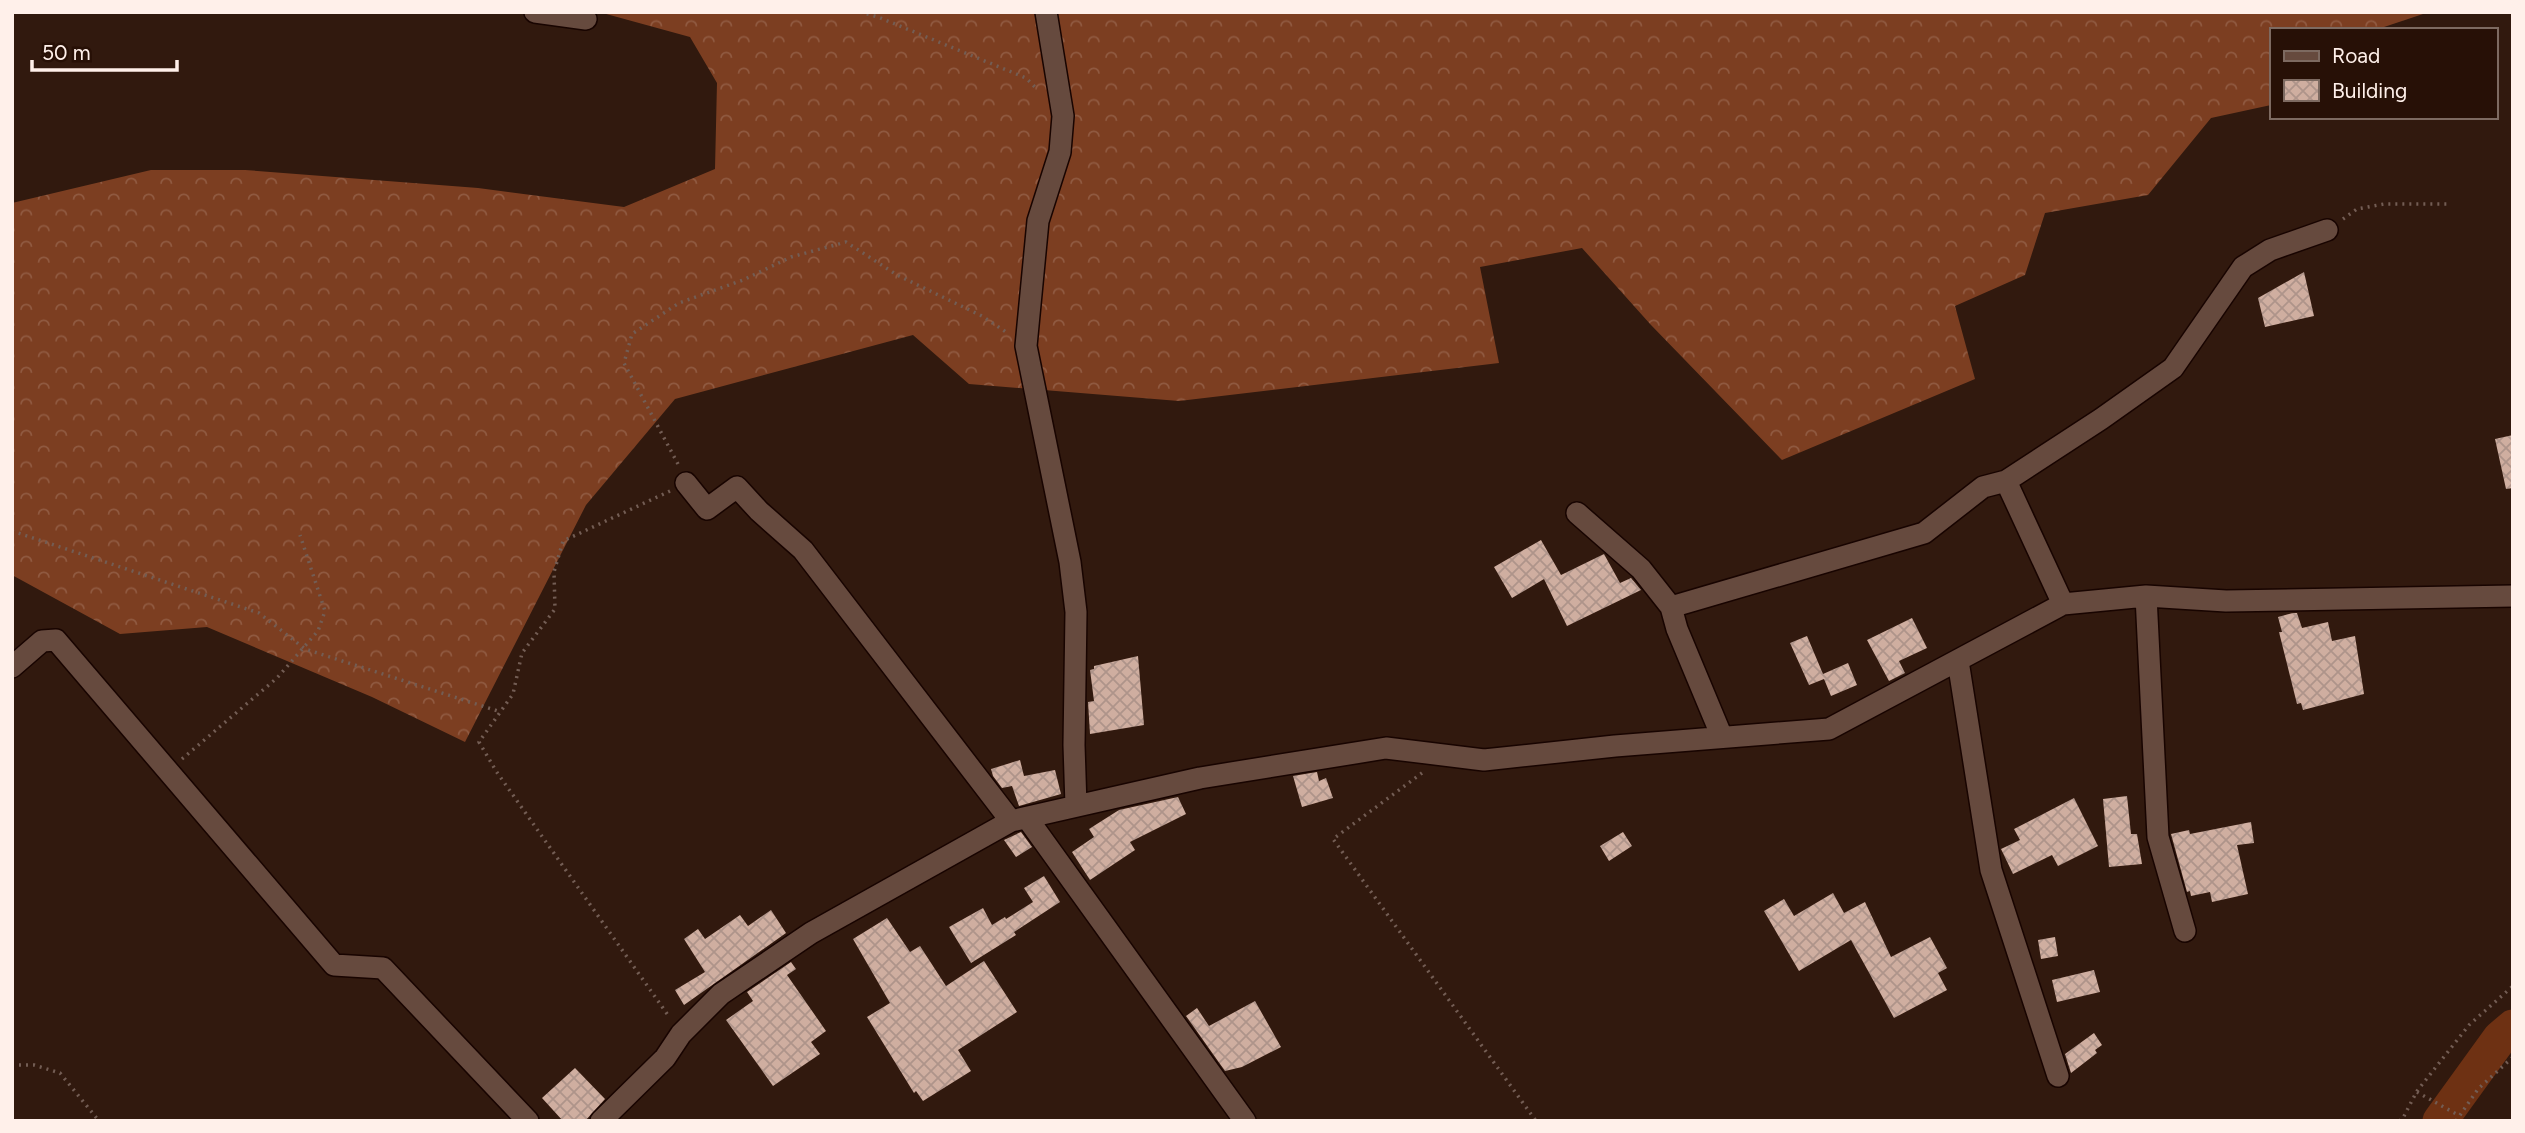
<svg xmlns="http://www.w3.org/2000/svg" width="2525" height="1133" font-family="Figtree,sans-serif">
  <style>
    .forest { fill: url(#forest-crowns) }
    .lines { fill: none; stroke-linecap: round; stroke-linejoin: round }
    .river { stroke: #6e3113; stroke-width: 35 }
    .building { fill: url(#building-cross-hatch) }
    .minor-casing { stroke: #180400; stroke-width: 24 }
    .path { stroke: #735d54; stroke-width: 3.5; stroke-dasharray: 2 5; stroke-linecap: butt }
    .minor { stroke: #664a3e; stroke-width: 21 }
  </style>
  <defs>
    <pattern id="forest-crowns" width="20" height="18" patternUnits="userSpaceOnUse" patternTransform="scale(1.75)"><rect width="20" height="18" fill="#7c3e21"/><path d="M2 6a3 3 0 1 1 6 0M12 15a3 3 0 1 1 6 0" fill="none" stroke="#905a41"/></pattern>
    <pattern id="building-cross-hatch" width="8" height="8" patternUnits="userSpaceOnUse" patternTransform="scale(1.75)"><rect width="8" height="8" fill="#cfaea0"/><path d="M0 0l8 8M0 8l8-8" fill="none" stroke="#ae948a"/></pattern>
  </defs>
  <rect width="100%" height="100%" fill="#31190e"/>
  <!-- forest -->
  <path class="forest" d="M599 12H2429L2384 27V30H2271V105L2211 118 2148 195 2045 213 2025 275 1955 306 1975 379 1782 460 1651 325 1582 248 1480 267 1499 363 1179 401 969 384 913 335 675 399 586 505 465 742 372 697 207 627 120 634 12 575V203L151 170H245L478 188 624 207 715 169 717 83 690 37Z"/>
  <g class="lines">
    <!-- river -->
    <path class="river" d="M2440 1121 2500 1038 2513 1027"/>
  </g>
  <!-- building -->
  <path class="building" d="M2304 272 2314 316 2265 327 2258 298Z
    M2513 435V488L2506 489 2495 439Z
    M1541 540 1561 575 1604 554 1620 583 1631 578 1641 590 1567 626 1544 579 1512 598 1494 567Z
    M2293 613H2297L2302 628 2328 622 2332 641 2355 636 2364 694 2303 710 2301 703 2297 704 2279 632H2282L2278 617Z
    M1912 618 1927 648 1899 661 1905 673 1889 681 1867 640Z
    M1807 636 1823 674 1848 663 1857 685 1831 696 1824 679 1809 685 1790 643Z
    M1138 656 1144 725 1090 734 1088 702 1094 701 1090 670 1094 669V666Z
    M1020 760 1024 776 1055 770 1061 794 1019 806 1012 786 1002 788 993 776 991 769Z
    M1317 772 1319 781 1326 778 1333 798 1302 807 1293 776Z
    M2127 796 2131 834H2137L2142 864 2109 867 2103 799Z
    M1178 797 1186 814 1130 842 1135 850 1090 880 1072 852 1094 837 1089 829 1119 810Z
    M2074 798 2098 846 2058 866 2052 855 2013 874 2001 849 2020 840 2014 829Z
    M2251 822 2254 843 2237 845 2248 894 2212 902 2210 892 2191 896 2190 891 2187 892 2171 834 2189 830 2190 834Z
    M1021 832 1032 847 1016 857 1004 840Z
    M1623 832 1632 846 1609 861 1600 846Z
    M1044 876 1060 902 1014 932 1016 935 971 963 949 927 983 908 992 925 1005 917 1006 919 1033 902 1024 888Z
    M1833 893 1844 913 1865 902 1891 957 1930 937 1947 968 1938 973 1947 990 1894 1018 1851 940 1799 971 1764 911 1784 899 1794 916Z
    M771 910 786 933 684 1005 675 990 705 972 684 939 698 929 705 939 740 915 748 926Z
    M887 918 910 952 920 946 946 986 984 961 1017 1012 958 1050 971 1071 923 1101 916 1091 914 1093 867 1017 890 1003 853 939Z
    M2055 937 2058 956 2041 959 2038 940Z
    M791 962 796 969 787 975 826 1031 811 1042 820 1054 773 1086 726 1020 753 1001 747 992Z
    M2094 970 2100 992 2057 1002 2052 980Z
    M1255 1001 1281 1047 1242 1067 1225 1071 1186 1016 1197 1008 1209 1026Z
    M2094 1033 2102 1045 2095 1050 2097 1053 2071 1073 2065 1054Z
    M575 1068 605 1099 585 1121H563L542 1098Z"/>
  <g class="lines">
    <defs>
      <path id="minor" d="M535 12 586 19
        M1046 12 1063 116 1060 152 1038 221 1026 346 1070 562 1076 612 1074 745 1076 806
        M686 483 707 509 737 487 759 511 803 550 1011 821
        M1577 513 1641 569 1671 607 1677 629 1722 737
        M2146 596 2158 837 2185 931
        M2063 604 2006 481 2101 419 2173 368 2243 267 2270 250 2327 230
        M1671 607 1924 533 1983 487 2006 481
        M1958 661 1991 870 2058 1076
        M12 667 42 641 56 640 334 965 383 968 528 1121
        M1027 818 1245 1121
        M601 1121 665 1058 681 1034 721 994 811 933 1011 821 1200 778 1386 748 1484 760 1615 746 1829 729 2063 604 2146 596 2226 601 2513 596"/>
    </defs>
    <!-- minor casing -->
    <use href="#minor" class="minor-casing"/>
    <!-- path -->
    <path class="path" d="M860 12 878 17 1026 78 1037 89
      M2343 219 2357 209 2384 204H2450
      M678 464 624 363 632 334 679 303 743 280 791 257 846 242 897 275 982 316 1009 334
      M670 491 563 541 554 572 555 609 522 653 513 694 479 742 496 771 670 1018
      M12 531 259 613 305 649 501 712
      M182 759 277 678 318 631 325 611 300 535
      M1422 773 1333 839 1536 1121
      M12 1065H34L60 1073 99 1121
      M2417 1092 2458 1115
      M2399 1121 2403 1118 2417 1091 2469 1025 2513 986
      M2456 1121 2478 1089 2513 1057"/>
    <!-- minor -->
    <use href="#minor" class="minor"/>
  </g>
  <!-- border -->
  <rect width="2525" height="1133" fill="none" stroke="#fff0ea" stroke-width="28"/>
  <!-- legend -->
  <rect x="2270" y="28" width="228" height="91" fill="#271006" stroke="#7d6a61" stroke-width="2"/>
  <rect x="2284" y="51" width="35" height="10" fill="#664a3e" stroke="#7d6a61" stroke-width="2"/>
  <text x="2332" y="63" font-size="21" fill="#fff0ea">Road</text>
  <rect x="2284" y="80" width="35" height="21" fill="url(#building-cross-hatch)" stroke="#7d6a61" stroke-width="2"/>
  <text x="2332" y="98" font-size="21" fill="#fff0ea">Building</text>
  <!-- scale -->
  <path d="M32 60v10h145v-10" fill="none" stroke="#fff0ea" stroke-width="3.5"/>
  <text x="42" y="60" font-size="21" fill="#fff0ea" stroke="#271006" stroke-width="5" paint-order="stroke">50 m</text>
</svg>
